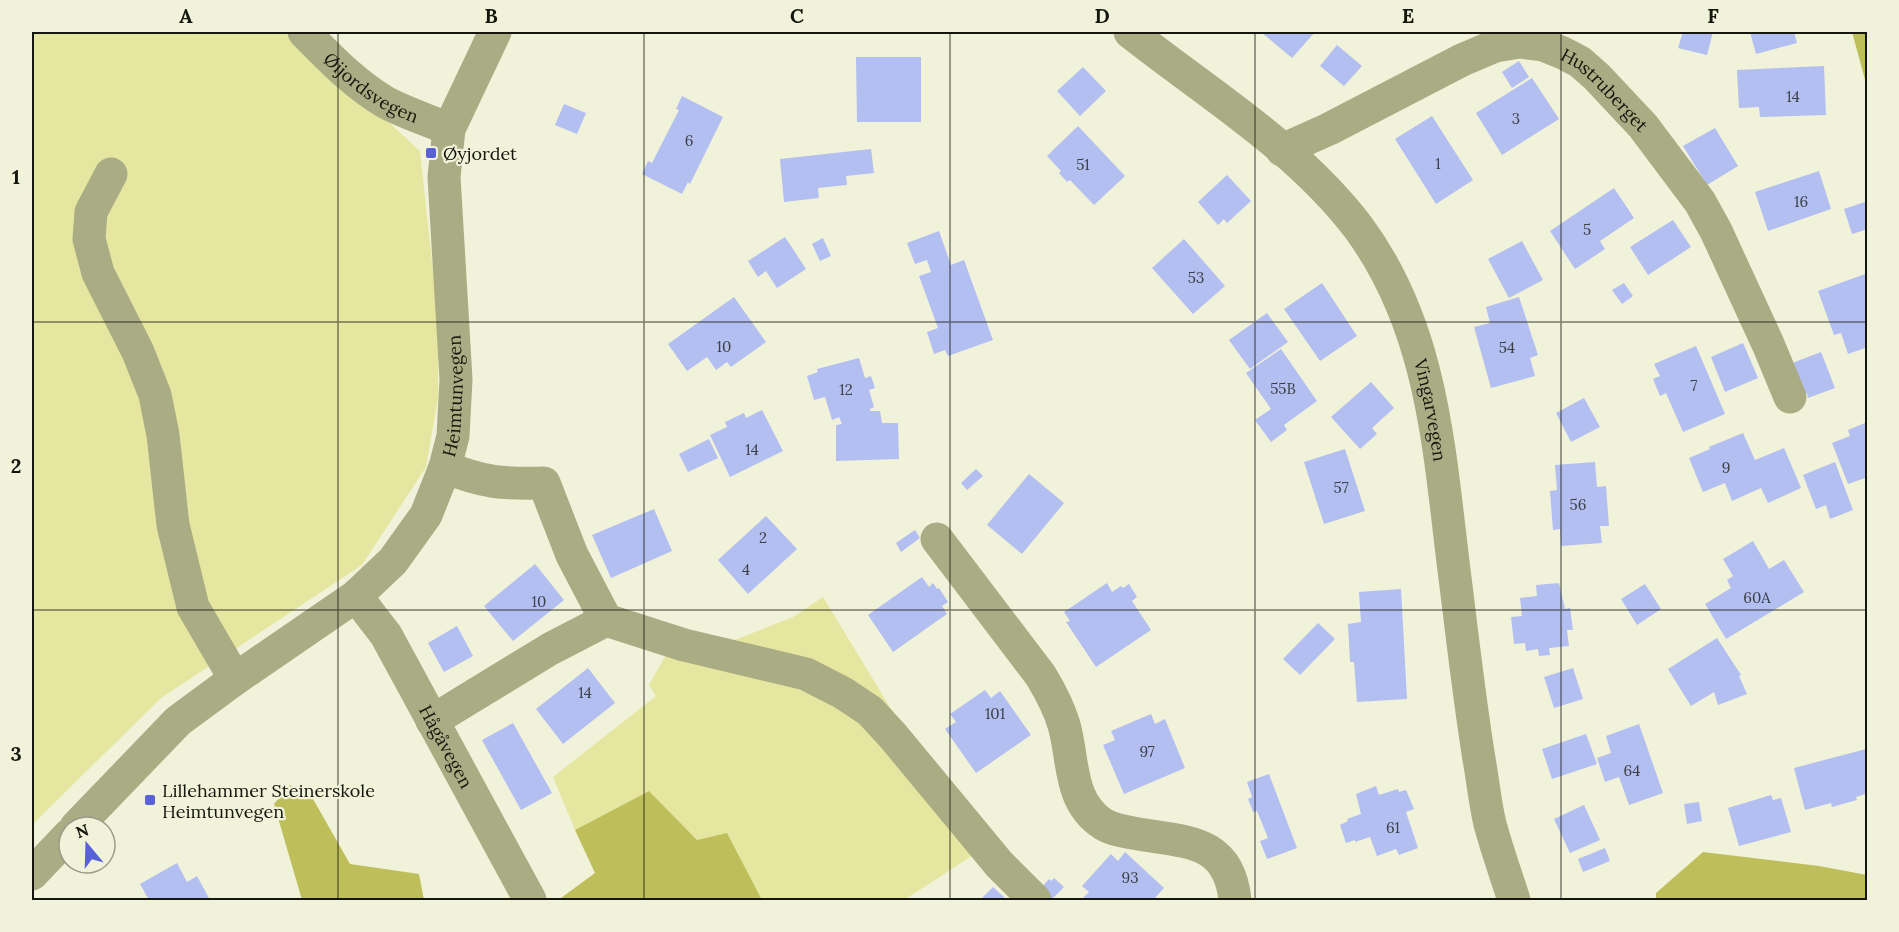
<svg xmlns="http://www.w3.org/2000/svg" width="1899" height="932" font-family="Lora,serif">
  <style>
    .green { fill: #e5e7a1 }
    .forest { fill: #bebf5b }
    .building { fill: #b3bef1 }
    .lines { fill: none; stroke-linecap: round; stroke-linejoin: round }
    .minor { stroke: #aaac84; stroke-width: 33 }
    .grid { fill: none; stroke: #15160d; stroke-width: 1.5; stroke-opacity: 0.55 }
    .poi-dot { fill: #5961d9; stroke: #f1f2da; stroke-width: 2 }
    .labels { text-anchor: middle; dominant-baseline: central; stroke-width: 4.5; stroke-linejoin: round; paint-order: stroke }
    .number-label { font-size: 15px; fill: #3c4046 }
    .street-label { font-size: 18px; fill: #15160d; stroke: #f1f2da }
    .poi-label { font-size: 18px; fill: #15160d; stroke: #f1f2da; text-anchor: start }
    .neatline { fill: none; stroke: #15160d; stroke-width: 2 }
    .grid-label { font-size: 20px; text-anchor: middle; font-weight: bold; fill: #15160d }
  </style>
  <rect width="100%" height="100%" fill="#f1f2da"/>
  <!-- green -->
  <path class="green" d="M32 32H291L420 151 438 317V398L426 467 362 565 161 698 32 825Z
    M823 597 978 852 904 900H762L727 834 697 840 649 791 575 830 553 777 656 696 649 685 668 651 727 643 793 617Z"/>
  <!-- forest -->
  <path class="forest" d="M1852 32H1867V87Z
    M290 785 313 799 350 864 419 874 424 900H302L274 804Z
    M649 791 697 840 727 833 762 900H562L561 898 595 873 575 830Z
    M1703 852 1819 866 1867 875V900H1656V893Z"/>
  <!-- building -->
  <path class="building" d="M1261 32H1315L1292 58Z
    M1683 32H1713L1707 55 1678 48Z
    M1750 32H1794L1797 43 1756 54Z
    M1337 45 1362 66 1344 86 1320 66Z
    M856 57H921V122H857Z
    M1519 61 1529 77 1512 88 1502 72Z
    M1824 66 1826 115 1760 117 1759 107 1739 108 1737 70Z
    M1083 67 1106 91 1080 116 1057 91Z
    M1532 78 1559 119 1502 155 1476 113Z
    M682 96 723 117 690 184 688 182 682 194 642 174 648 161 652 163 679 110 676 109Z
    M564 104 586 113 577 134 555 125Z
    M1432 116 1473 180 1436 204 1395 139Z
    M1078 126 1125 176 1094 205 1070 180 1067 182 1059 173 1061 171 1047 156Z
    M1715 128 1738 166 1707 185 1683 146Z
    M871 149 874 173 846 176 847 185 818 188 819 198 784 202 780 159Z
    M1819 171 1831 209 1768 231 1755 192Z
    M1227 175 1251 201 1227 223 1224 219 1218 225 1198 202Z
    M1614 188 1634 218 1600 241 1605 249 1575 269 1550 231Z
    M1868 201V229L1852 234 1844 209Z
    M1673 220 1691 247 1648 275 1630 247Z
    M939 231 951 265 964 260 993 340 948 356 945 350 934 354 927 332 938 328 919 276 931 272 927 260 915 264 907 243Z
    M785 237 806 269 777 288 766 271 758 277 748 261Z
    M823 238 831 256 820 261 812 244Z
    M1184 239 1225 286 1193 314 1152 268Z
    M1522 241 1543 280 1509 298 1488 259Z
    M1868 273V347L1848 354 1841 333 1834 335 1818 291Z
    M1322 283 1357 336 1320 361 1284 309Z
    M1624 283 1633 296 1622 304 1612 290Z
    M734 297 766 342 731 367 727 362 716 370 707 357 687 371 668 344Z
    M1519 297 1538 355 1530 358 1535 376 1491 388 1474 327 1490 323 1486 307Z
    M1267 313 1288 342 1250 369 1229 340Z
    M1743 343 1758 378 1725 392 1711 357Z
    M1696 346 1725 414 1683 432 1666 393 1660 396 1653 379 1660 376 1654 364Z
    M1281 349 1317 401 1284 425 1287 430 1271 442 1255 420 1271 409 1246 373Z
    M1821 352 1835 388 1808 398 1807 393 1798 396 1787 365Z
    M859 358 865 378 871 376 875 388 869 390 874 407 870 409V411H880L882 423H898L899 459 836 461V425L842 424 839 417 832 420 825 397 814 400 807 376 818 372 817 369Z
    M1371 382 1394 408 1372 428 1377 434 1360 449 1331 417Z
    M1584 398 1600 427 1571 442 1556 413Z
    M762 410 783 451 730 477 710 435 727 427 725 422 744 413 746 418Z
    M1865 423 1868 429V477L1848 484 1832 443 1850 436 1848 430Z
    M1743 433 1755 460 1784 448 1801 488 1768 503 1761 488 1732 501 1725 483 1703 492 1689 458 1710 449 1709 447Z
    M709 439 718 458 688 472 679 454Z
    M1345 449 1365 511 1324 524 1304 462Z
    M1595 462 1597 487 1606 486 1609 526H1600L1602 543 1561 546 1560 529 1553 530 1550 491 1557 490 1555 465Z
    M1835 462 1853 510 1830 519 1826 505 1816 509 1803 475Z
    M976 469 983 476 967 490 961 483Z
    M1029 474 1064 503 1022 554 987 525Z
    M654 509 672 551 611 578 592 535Z
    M766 516 797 549 748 594 718 560Z
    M915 530 920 538 901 552 896 543Z
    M1753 541 1769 569 1784 560 1804 592 1726 639 1705 604 1731 588 1727 580 1733 576 1723 559Z
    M535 564 564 600 513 641 484 606Z
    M922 577 929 587 933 583 937 589 939 588 948 602 942 606 947 614 893 652 868 615Z
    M1107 583 1112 592 1121 586 1123 588 1129 584 1137 597 1132 601 1151 630 1096 667 1066 622 1070 621 1064 612Z
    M1559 583 1565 609 1570 608 1573 630H1567L1569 646 1549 648 1550 655 1539 656 1538 649 1526 651 1525 643 1514 644 1511 617 1522 616 1520 598 1537 596 1536 585Z
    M1645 584 1661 609 1637 625 1621 599Z
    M1401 589 1407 699 1357 702 1354 662H1350L1348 624 1361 622 1359 592Z
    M1318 623 1335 639 1300 675 1283 659Z
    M457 626 473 656 444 672 428 643Z
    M1717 638 1741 675 1739 676 1747 694 1718 705 1714 692 1691 706 1668 669Z
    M588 668 615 703 563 744 536 709Z
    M1573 668 1583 699 1554 708 1544 677Z
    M985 690 991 698 1000 691 1031 735 976 773 945 729 956 722 950 714Z
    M1151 714 1155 724 1165 719 1185 768 1124 794 1103 745 1115 740 1111 731Z
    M513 723 552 793 521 810 482 740Z
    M1639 724 1663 793 1629 805 1619 777 1605 782 1597 758 1611 753 1606 736Z
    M1586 734 1597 764 1552 779 1542 749Z
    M1866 749 1868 793 1856 797 1857 800 1832 807 1831 803 1805 810 1794 768Z
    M1269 774 1297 848 1267 859 1260 841 1268 838 1257 811 1253 812 1248 799 1252 797 1247 782Z
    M1376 786 1379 795 1398 789 1399 792 1406 790 1414 809 1406 812 1418 848 1399 855 1396 849 1377 856 1370 837 1355 842V840L1346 843 1340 825 1348 821 1347 819 1361 814 1356 794Z
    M1771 795 1773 800 1781 798 1791 832 1739 846 1728 808Z
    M1699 802 1702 821 1687 824 1684 804Z
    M1584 805 1600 840 1570 853 1554 819Z
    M1605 848 1610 861 1583 872 1578 859Z
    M1125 852 1164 888 1153 900H1081L1089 892 1082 886 1111 854 1118 861Z
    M177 863 187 882 197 876 210 900H149L140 884Z
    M1054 878 1064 887 1051 900 1039 890 1049 879 1051 881Z
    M993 887 1007 900H980Z"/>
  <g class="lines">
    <!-- minor -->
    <g class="minor">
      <path id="s1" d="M304 32C329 57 353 83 385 102 405 113 428 120 449 129"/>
      <path id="s2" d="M1130 32C1207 93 1297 147 1358 227 1433 328 1439 450 1454 570 1462 633 1469 697 1479 759 1483 781 1485 803 1490 824 1497 850 1506 875 1514 900"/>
      <path id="s3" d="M1282 150 1329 129 1462 60 1495 46 1520 42 1543 45 1563 53 1580 62 1597 77 1643 126 1700 202 1716 231 1768 344 1790 397"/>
      <path d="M111 174 91 212 89 239 98 273 138 352 155 395 163 435 173 525 193 607 235 679"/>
      <path d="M445 467C484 483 502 484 544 483L572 555 606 620"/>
      <path d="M937 539 1041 676C1050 691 1059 708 1064 725 1074 760 1068 801 1103 824 1113 830 1126 832 1138 834 1187 842 1229 840 1235 900"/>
      <path id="s4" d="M356 596 386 635 530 900"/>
      <path d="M432 721 550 649 606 620 684 645 806 674 843 693 870 711 893 736 999 864 1035 900"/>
      <path id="s5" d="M76 827 178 721 235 679 356 596 393 561 426 515 445 467 453 436 456 379 444 177 449 129 495 32"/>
      <path d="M32 874 69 835"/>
    </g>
  </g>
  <!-- grid -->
  <path class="grid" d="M338 32V900M644 32V900M950 32V900M1255 32V900M1561 32V900M32 322H1868M32 610H1868"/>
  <!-- markers -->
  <g class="poi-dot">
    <rect x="425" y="147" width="12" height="12" rx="3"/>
    <rect x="144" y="794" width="12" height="12" rx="3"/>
  </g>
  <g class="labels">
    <!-- number labels -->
    <g class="number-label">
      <text x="1793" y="96">14</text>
      <text x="1516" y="118">3</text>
      <text x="689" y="140">6</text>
      <text x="1438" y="163">1</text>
      <text x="1083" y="164">51</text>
      <text x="1801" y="201">16</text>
      <text x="1587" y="229">5</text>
      <text x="1196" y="277">53</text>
      <text x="724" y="346">10</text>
      <text x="1507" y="347">54</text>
      <text x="1694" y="385">7</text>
      <text x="1283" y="388">55B</text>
      <text x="846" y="389">12</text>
      <text x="752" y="449">14</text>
      <text x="1726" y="467">9</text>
      <text x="1341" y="487">57</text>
      <text x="1578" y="504">56</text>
      <text x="763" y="537">2</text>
      <text x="746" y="569">4</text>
      <text x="1757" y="597">60A</text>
      <text x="539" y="601">10</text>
      <text x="585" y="692">14</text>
      <text x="995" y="713">101</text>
      <text x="1147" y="751">97</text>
      <text x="1632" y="770">64</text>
      <text x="1393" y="827">61</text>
      <text x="1130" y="877">93</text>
    </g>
    <!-- street labels -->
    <g class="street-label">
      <text stroke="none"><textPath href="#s1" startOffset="88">Øijordsvegen</textPath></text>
      <text stroke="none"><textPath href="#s3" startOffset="363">Hustruberget</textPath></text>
      <text stroke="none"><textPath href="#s5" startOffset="596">Heimtunvegen</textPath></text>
      <text stroke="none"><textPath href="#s2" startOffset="500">Vingarvegen</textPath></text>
      <text stroke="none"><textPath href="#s4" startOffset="176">Hågåvegen</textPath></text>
    </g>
    <!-- poi labels -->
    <g class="poi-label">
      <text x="443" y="153">Øyjordet</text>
      <text x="162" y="790">Lillehammer Steinerskole<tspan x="162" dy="21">Heimtunvegen</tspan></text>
    </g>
  </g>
  <!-- border -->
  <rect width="1899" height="932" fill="none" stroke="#f1f2da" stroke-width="66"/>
  <!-- north arrow -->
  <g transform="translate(87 845) rotate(341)"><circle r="28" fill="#f1f2da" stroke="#999a88" stroke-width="1.5"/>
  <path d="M0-4.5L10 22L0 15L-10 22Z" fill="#5961d9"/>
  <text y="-9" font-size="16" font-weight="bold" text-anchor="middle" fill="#15160d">N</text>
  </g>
  <rect x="33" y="33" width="1833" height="866" class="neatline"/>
  <g class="grid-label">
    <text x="186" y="23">A</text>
    <text x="491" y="23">B</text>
    <text x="797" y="23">C</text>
    <text x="1102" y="23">D</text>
    <text x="1408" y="23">E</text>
    <text x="1713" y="23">F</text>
    <text x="16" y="184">1</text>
    <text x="16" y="473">2</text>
    <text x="16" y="761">3</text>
  </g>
</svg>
